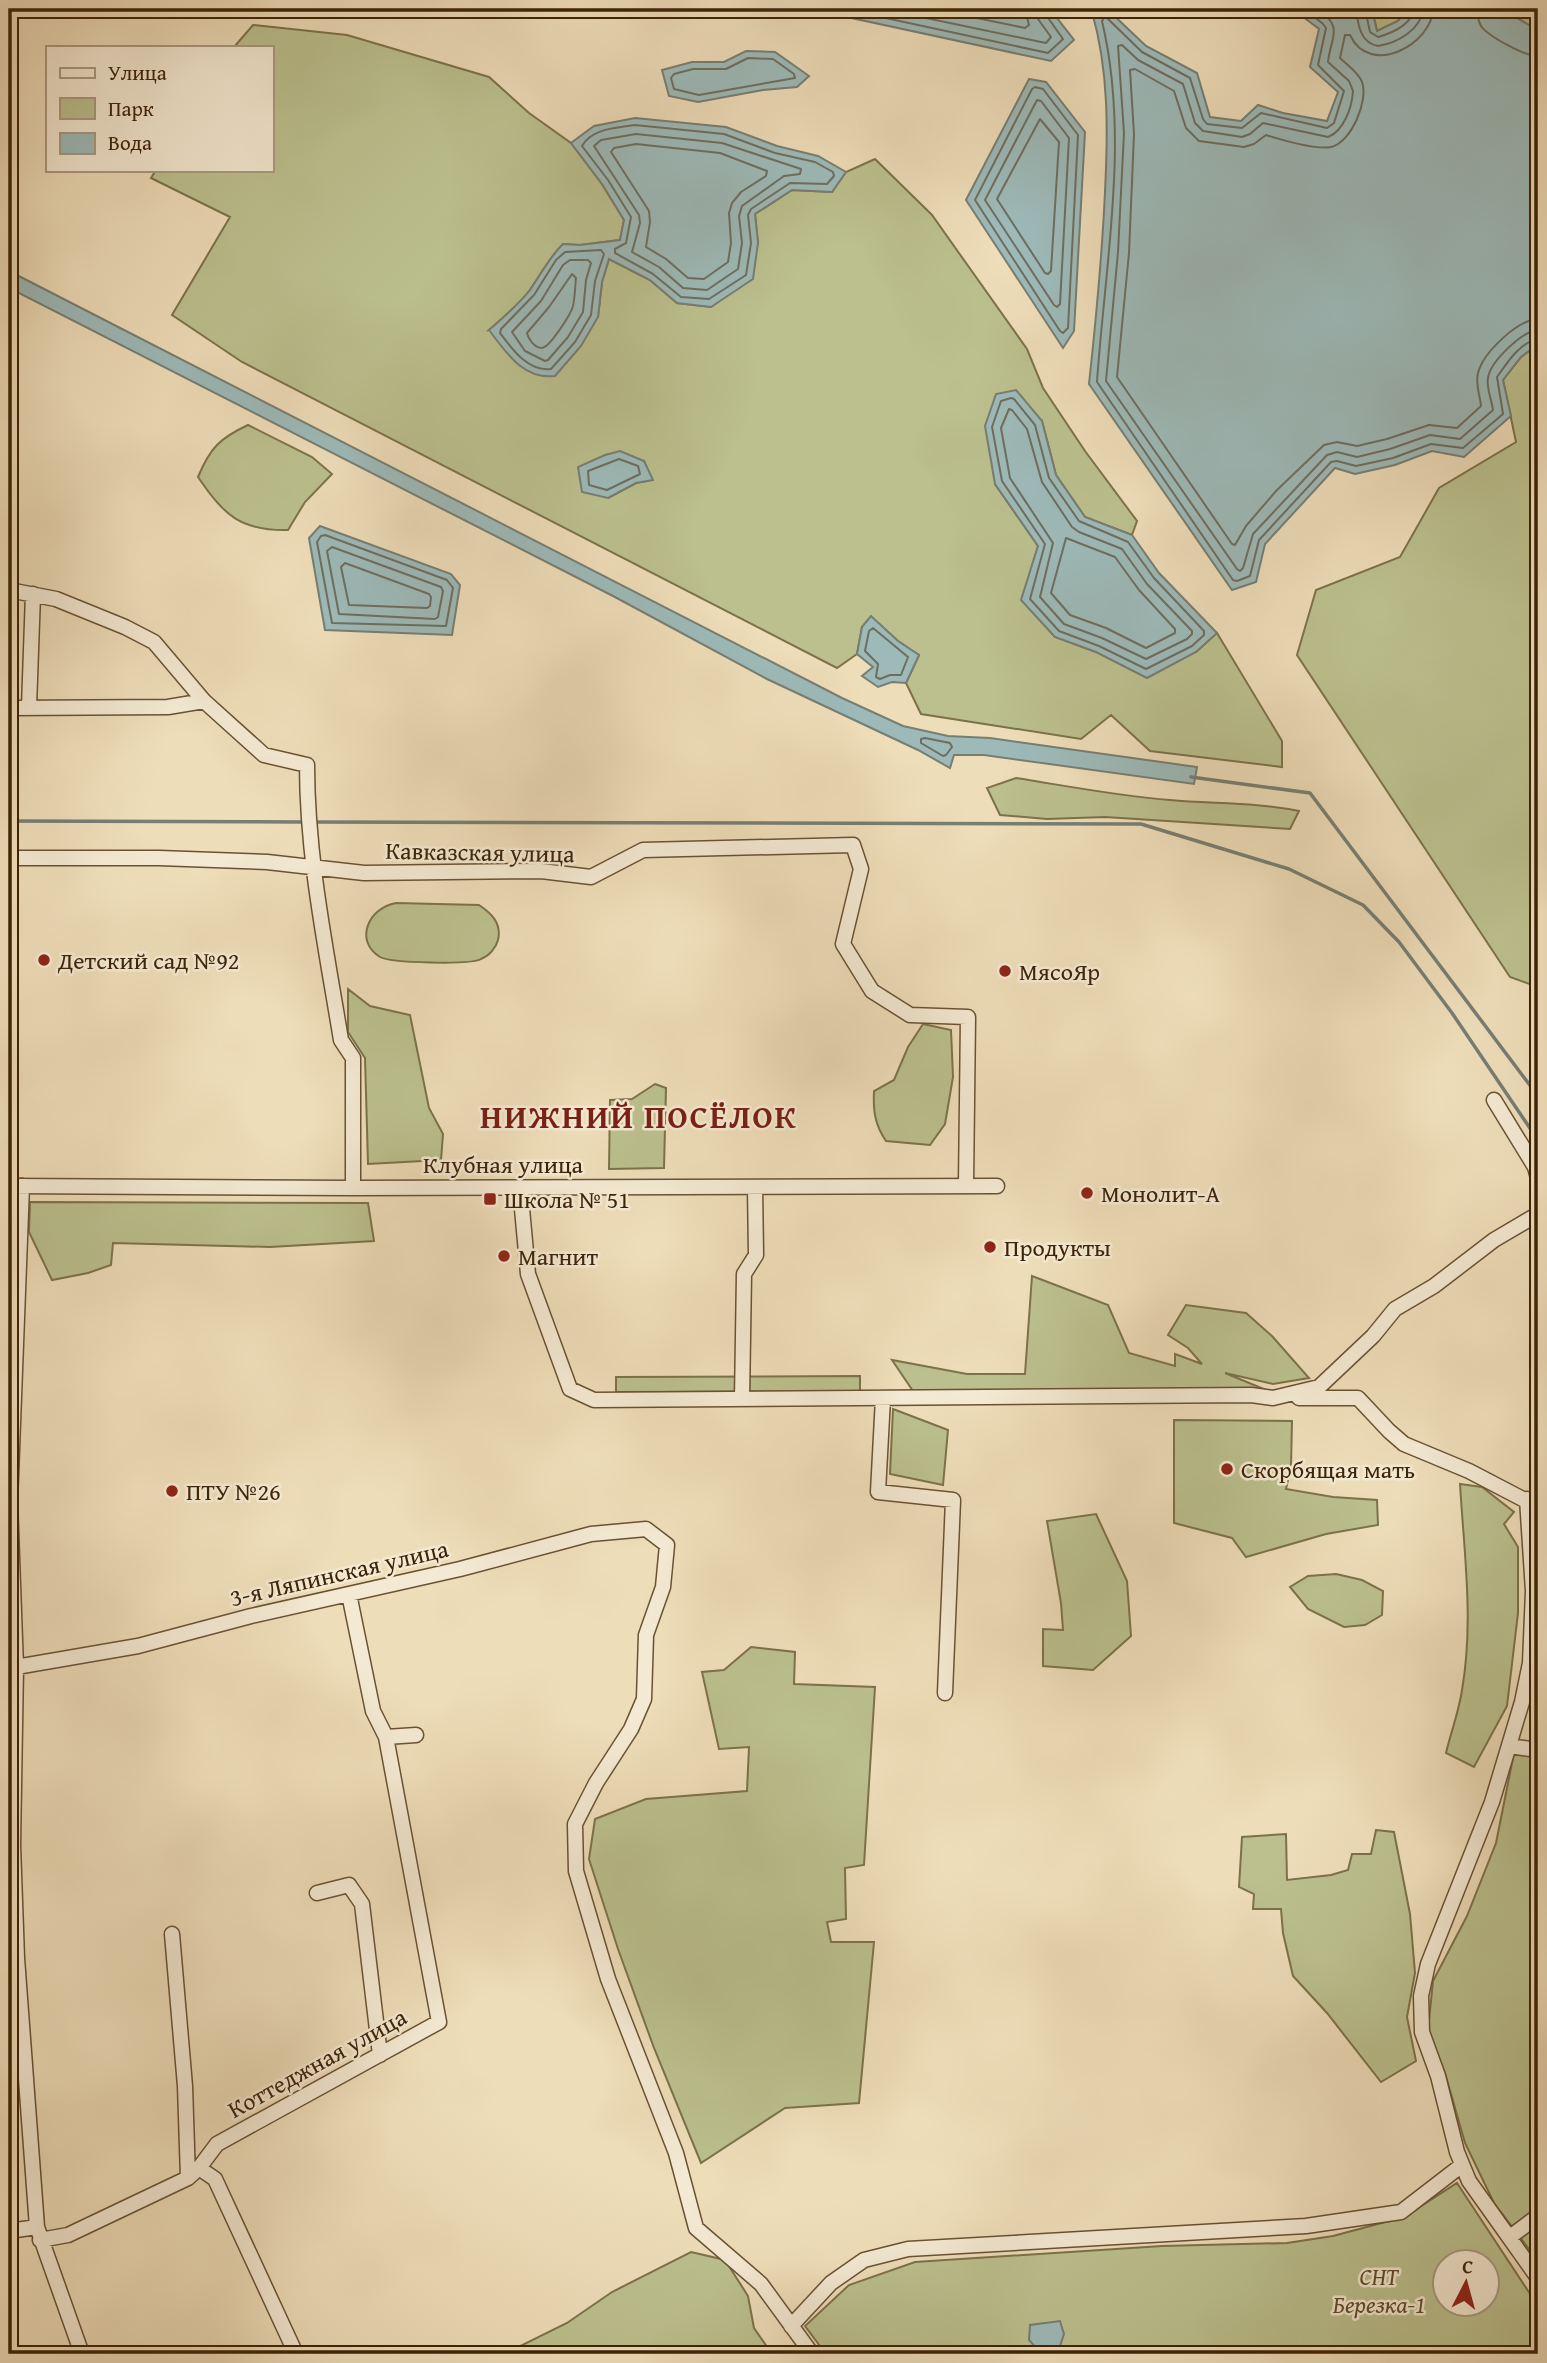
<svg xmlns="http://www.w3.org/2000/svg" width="1547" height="2363" font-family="'Gentium Book Plus',serif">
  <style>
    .green { fill: #bbc08e; stroke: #7c724a; stroke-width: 2; fill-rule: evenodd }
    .water { fill: #9dbab9; stroke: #777e72; stroke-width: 2 }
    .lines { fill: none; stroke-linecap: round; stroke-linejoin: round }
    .shore { stroke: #6d6e60; stroke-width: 2 }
    .stream { stroke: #777e72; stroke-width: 3.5 }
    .minor-casing { stroke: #695234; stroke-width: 17 }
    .minor { stroke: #f4e9d2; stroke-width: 14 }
    .poi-dot { fill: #8f2418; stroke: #f4e9d2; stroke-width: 2.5 }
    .labels { text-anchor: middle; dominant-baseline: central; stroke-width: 5; stroke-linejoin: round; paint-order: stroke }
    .street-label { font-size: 24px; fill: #3d2307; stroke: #f4e9d2 }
    .poi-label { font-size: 24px; fill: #3d2307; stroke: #f4e9d2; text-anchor: start }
    .park-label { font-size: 24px; font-style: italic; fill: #5c4a29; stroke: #f4e9d2 }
    .district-label { font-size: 32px; font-weight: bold; letter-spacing: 2px; fill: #7a1f14; stroke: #f4e9d2 }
  </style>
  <rect width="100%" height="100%" fill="#eeddb9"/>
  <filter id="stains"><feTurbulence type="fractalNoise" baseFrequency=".00286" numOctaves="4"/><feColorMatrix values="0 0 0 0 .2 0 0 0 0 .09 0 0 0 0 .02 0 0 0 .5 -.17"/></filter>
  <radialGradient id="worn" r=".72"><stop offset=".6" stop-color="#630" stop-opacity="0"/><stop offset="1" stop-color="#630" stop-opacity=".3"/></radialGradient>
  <!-- green -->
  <path class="green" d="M1372 9H1409L1398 21 1377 31Z
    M1502 9H1538V33L1533 28Z
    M253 25 347 35 489 77 529 113 571 143 602 184 624 220 620 240 580 245 563 244C549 258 541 274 530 290 519 305 504 317 489 330L598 317 602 282 609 259 650 280 677 303 711 307 727 295 758 243 755 214 792 190 832 192 846 172 875 159 932 215 1027 349 1043 388 1085 451 1137 521 1132 535 1085 517 1056 475 1042 421 995 484 1038 546 1022 600 1055 637 1096 652H1196L1217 633 1282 741V767L1150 751 1111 715 1081 739 921 714 906 683 919 655 898 641 871 617 862 627 857 654 837 668 242 362 172 315 230 217 151 178 156 170H271V47H234ZM644 461 652 480 636 483 608 498Z
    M1538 344V571L1532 587 1538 599V987L1510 977 1297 655 1316 590 1400 557 1439 488 1516 442 1503 380 1521 357Z
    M248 425 312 457 332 474 305 502 288 530C240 531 224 515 198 477 210 448 220 438 248 425Z
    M1016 778C1067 786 1118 796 1170 800 1213 804 1256 802 1299 811L1290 829 1105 817 1047 819 1000 815 987 788Z
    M396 903 479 905C491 913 502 923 498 940 496 948 489 956 481 959 471 965 390 963 380 957 354 941 368 908 396 903Z
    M348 989 370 1006 410 1015 429 1108 443 1134 441 1160 368 1164 365 1058 348 1032Z
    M923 1024 951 1030 953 1077 945 1124 930 1145 886 1141C875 1125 873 1111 874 1091L894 1080 908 1047Z
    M655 1084 666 1088 664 1168 609 1169 610 1100 632 1099Z
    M30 1202 368 1203 374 1241 270 1247 113 1243 111 1265 88 1273 52 1280 29 1232Z
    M1032 1276 1108 1305 1129 1353 1175 1366V1354L1202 1364 1188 1348 1168 1335 1186 1305 1246 1313 1272 1336 1309 1378 1273 1384 1225 1373 1271 1392 913 1391 892 1360 967 1374H1025Z
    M860 1376V1391L616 1392V1377Z
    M893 1409 948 1430 943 1485 890 1474Z
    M1174 1420 1292 1421 1291 1466 1286 1489 1333 1497 1377 1500 1378 1525 1326 1534 1246 1557 1232 1538 1174 1523Z
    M1460 1484 1482 1487 1514 1512 1504 1524 1518 1547V1613L1507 1706 1474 1767 1446 1753C1451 1732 1459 1711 1462 1690 1474 1622 1464 1552 1460 1484Z
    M1096 1514 1127 1581 1131 1636 1093 1670 1043 1666V1629L1063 1630 1061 1603 1047 1521Z
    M1336 1574 1362 1580 1383 1591 1382 1615 1365 1625 1344 1627 1308 1609 1290 1587 1308 1576Z
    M751 1647 795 1652 794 1684 875 1687 864 1865 845 1868 846 1919 827 1922 831 1942H874L859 2103 785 2108 701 2163 654 2048 618 1949 589 1859 595 1819 646 1799 747 1791 749 1747 719 1749 702 1672 724 1670Z
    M1514 1753 1538 1756V2261L1494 2203 1465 2143 1445 2073 1428 2031 1433 1981 1467 1916 1496 1843Z
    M1376 1830 1394 1832 1410 1914 1415 1973 1407 2017 1416 2061 1381 2082 1327 2013 1293 1976 1283 1933 1281 1909H1253L1254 1894 1239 1887 1242 1837 1286 1834 1287 1880 1331 1875 1348 1870 1352 1854H1371Z
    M1457 2183 1538 2306V2354H826L805 2326 849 2285 915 2262 1162 2246 1287 2243 1333 2236 1404 2217ZM1446 2262H1488V2304H1446Z
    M691 2252 725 2260 748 2296 754 2328 772 2354H504L567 2323 612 2292Z"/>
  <!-- water -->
  <path class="water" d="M842 9H1050L1074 40 1051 61 847 17Z
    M1107 9 1146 46 1197 73 1210 117 1241 121 1258 105 1283 113 1327 121 1338 92 1310 67 1319 29 1298 13V9H1372L1377 31 1398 21 1409 9H1502L1534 28 1538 33V344L1521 357 1503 380 1511 416 1464 457 1432 451 1395 465 1355 474 1335 468 1265 544 1256 582 1232 590 1089 384C1096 320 1102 256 1105 192 1108 132 1109 71 1092 12Z
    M746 51 775 52 809 76 797 87 763 90 698 102 669 96 662 70 692 62H724Z
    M1029 79 1046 82 1085 132 1074 331 1063 348 966 200Z
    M635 118 726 127 777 146 818 156 846 172 832 192 792 190 755 214 758 243 753 279 711 307 677 303 650 280 609 259 602 282 598 317 581 346 555 376C523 380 506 352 489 330 503 318 518 305 530 290 541 274 549 258 563 244L580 245 620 240 624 220 602 184 571 143 594 126Z
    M9 271 842 698 903 726 948 736 990 738 1197 767 1194 784 984 755H954L950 768 918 750 767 679 613 596 9 288Z
    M1016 390 1042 421 1056 475 1085 517 1132 535 1159 573 1217 633 1196 652 1147 678 1096 652 1055 637 1021 600 1038 546 995 484 985 426 996 394Z
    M620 451 644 461 653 480 636 483 608 498 582 492 578 467 605 455Z
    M320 526 451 574 460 585 452 635 325 630 309 538Z
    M871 616 898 641 919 655 906 683 892 682 878 687 862 676 873 667 857 654 862 627Z
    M1060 2321 1064 2334 1060 2346 1036 2348 1029 2340 1030 2325Z"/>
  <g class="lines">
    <!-- shore -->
    <path class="shore" d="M850 9 853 11 1048 53 1063 39 1046 15 1045 9
      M883 9 1046 43 1051 37 1038 19 1036 9
      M933 9 1025 28 1029 25 1025 9
      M1305 9 1323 24 1326 28 1318 65 1344 91 1334 123 1327 128 1261 113 1242 128 1207 124 1203 119 1190 78 1142 52 1107 18H1104L1102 21C1130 139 1105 263 1097 382L1233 580 1237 581 1250 576 1259 540 1331 462 1337 461 1356 466 1393 458 1431 444 1463 448 1503 414 1497 377C1507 363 1520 342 1538 339
      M1318 9C1344 28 1331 36 1328 62L1349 81 1353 91C1352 107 1344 131 1328 137L1263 123 1250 134 1242 137 1203 131 1195 123 1183 84 1138 60 1122 45 1118 46 1124 133 1118 252 1106 381 1237 569 1240 571 1243 568 1253 534 1327 455 1337 452 1357 457 1390 449 1430 435 1460 439 1493 410C1492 400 1486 388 1488 378 1490 362 1522 331 1538 330
      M1356 9C1358 24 1360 43 1378 46 1397 43 1421 30 1423 9
      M1365 9 1370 32 1378 37C1392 33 1411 25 1414 9
      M1433 9C1432 44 1370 78 1350 35H1345L1340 58C1347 65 1358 72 1362 82 1369 100 1351 143 1331 147 1315 150 1282 140 1266 135L1254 144 1244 147 1199 141 1186 128 1174 91 1135 69 1130 70 1134 134 1129 253 1117 377 1232 544 1235 545 1246 526 1276 491 1324 445 1337 442 1357 446 1387 439 1429 425 1457 428 1481 406C1480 395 1475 384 1478 373 1483 353 1517 320 1538 319
      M1477 9C1477 15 1478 20 1481 26 1489 37 1525 56 1538 56
      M748 58 773 59 794 74 795 78 699 95 674 89 671 78 674 74 693 69H726Z
      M1035 87 1043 89 1078 135 1068 328 1063 333 1060 331 975 200 1032 89Z
      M1037 100 1041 101 1069 138 1060 304 1057 307 1054 305 985 200Z
      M1040 119 1059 142 1051 271 1048 274 1045 273 997 199Z
      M635 125 724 134 775 153 815 162 833 172 834 176 827 184 790 183 751 209 748 215 751 243 746 275 709 299 681 297 653 274 615 253V249L626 243 631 217 608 180 582 146C592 128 617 128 635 125Z
      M636 134 722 143 801 169 800 174 784 176 742 206 739 216 742 243 738 269 707 290 683 288 659 267 632 252 640 223 639 215 594 146 601 140Z
      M636 144 720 153 767 171 766 176 741 192 732 203 729 213 731 243 728 262 704 279 688 278 666 259 646 247 650 222 649 211 611 152 614 148Z
      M601 250 604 254 595 281 591 315 575 342 551 369C528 372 512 349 500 333L501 329 534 295 556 260 565 252Z
      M570 260H588L591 263 586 280 583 312 568 337 548 360 545 361 525 351 512 332 541 301 563 265Z
      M572 274 576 278C575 287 575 297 573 306 571 314 550 347 542 348 534 348 528 338 527 333L549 307Z
      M1011 398 1014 399 1035 425 1049 478 1079 521 1128 542 1154 578 1204 631V635L1192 646 1146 669 1099 646 1059 631 1030 599 1045 544 1002 481 992 427 1001 401Z
      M1009 409 1012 410 1027 429 1042 482 1072 527 1079 532 1122 549 1147 584 1192 631V634L1187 639 1146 659 1102 638 1064 624 1040 597 1053 543 1010 478 1001 428Z
      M619 459 638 466 640 474 607 490 589 485 588 471Z
      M325 535 447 580 453 588 446 626 332 623 317 542 321 536Z
      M1066 538 1115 557 1139 590 1175 629V633L1146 648 1106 628 1070 615 1051 593Z
      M332 547 441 587 443 591 438 617 435 619 339 614 327 551Z
      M345 563 429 594 431 597 430 606 427 608 349 605 341 567Z
      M873 628 908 657 901 675H890L880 679 876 677 878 664 865 651 869 631Z
      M925 738 950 743 952 747 946 755 943 756 921 743V739Z"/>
    <!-- stream -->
    <path class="stream" d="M1191 777 1310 793 1538 1096
      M9 821 304 822
      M312 822 1141 824 1289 869 1363 905 1399 942 1452 1013 1538 1140"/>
    <defs>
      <path id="minor" d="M9 590 56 599 125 627 154 642 204 701 264 755 307 765C307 858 326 948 341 1040L353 1058V1188
        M29 707 33 594
        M9 708 168 707 204 701
        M9 858H159L267 862 364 873 541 871 591 877 643 850 853 845 861 869 843 944 872 991 910 1015 968 1017 966 1185
        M1494 1100 1535 1167 1538 1178
        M9 1186 353 1188 997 1186
        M22 1186 10 1502 16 1667 13 1845 17 1958 37 2227 82 2354
        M520 1187 528 1274 570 1389 594 1400 1251 1395 1273 1398 1319 1387 1373 1336 1395 1309 1434 1286 1494 1240 1538 1214
        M883 1398 878 1492 953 1500 945 1693
        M1299 1398H1358L1389 1431 1404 1444 1469 1471 1538 1507
        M742 1399 744 1274 756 1255 755 1187
        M1527 1499 1533 1591 1530 1663 1522 1702 1492 1802 1428 1964 1421 1996 1422 2032 1438 2076 1457 2152 1469 2181 1538 2278
        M349 1594 373 1711 386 1737 416 1735
        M16 1667 138 1646 251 1616 460 1569 591 1534 646 1529 667 1545 663 1587 646 1635 644 1699 631 1729 596 1783 575 1824 576 1871 608 1979 676 2153 696 2228 761 2284 812 2354
        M1509 1746 1538 1750
        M317 1893 349 1885 362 1904 380 2055
        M172 1934 185 2086 188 2178
        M199 2168 215 2179 296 2354
        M9 2231 37 2227
        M1510 2237 1538 2216
        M40 2240 68 2235 188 2178 199 2168 217 2144 439 2022 386 1737
        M791 2326 831 2283 864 2260 908 2249 1306 2226 1401 2212 1462 2165"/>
    </defs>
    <!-- minor casing -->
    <use href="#minor" class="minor-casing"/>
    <!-- minor -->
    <use href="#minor" class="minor"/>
  </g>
  <!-- markers -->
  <g class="poi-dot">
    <circle cx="44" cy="960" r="7"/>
    <circle cx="1005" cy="971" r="7"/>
    <circle cx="1087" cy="1193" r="7"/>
    <rect x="483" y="1192" width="14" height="14" rx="3.5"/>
    <circle cx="990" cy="1247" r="7"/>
    <circle cx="504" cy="1256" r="7"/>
    <circle cx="1227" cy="1469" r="7"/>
    <circle cx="172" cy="1491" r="7"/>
  </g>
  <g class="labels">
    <!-- street labels -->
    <g class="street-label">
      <text transform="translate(480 852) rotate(1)">Кавказская улица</text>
      <text x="503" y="1164">Клубная улица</text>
      <text transform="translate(339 1573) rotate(-13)">3-я Ляпинская улица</text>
      <text transform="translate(317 2063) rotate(-29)">Коттеджная улица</text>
    </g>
    <!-- poi labels -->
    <g class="poi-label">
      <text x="58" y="960">Детский сад №92</text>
      <text x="1019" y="971">МясоЯр</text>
      <text x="1101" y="1193">Монолит-А</text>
      <text x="504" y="1199">Школа № 51</text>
      <text x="1004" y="1247">Продукты</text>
      <text x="518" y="1256">Магнит</text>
      <text x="1241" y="1469">Скорбящая мать</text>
      <text x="186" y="1491">ПТУ №26</text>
    </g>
    <!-- park labels -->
    <g class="park-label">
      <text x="1379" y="2276">СНТ<tspan x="1379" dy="28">Березка-1</tspan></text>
    </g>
    <!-- district labels -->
    <g class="district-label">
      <text x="639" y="1116">НИЖНИЙ ПОСЁЛОК</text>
    </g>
  </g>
  <!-- margin -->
  <rect width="1547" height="2363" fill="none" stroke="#eeddb9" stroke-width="35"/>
  <rect x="10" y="10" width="1526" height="2342" fill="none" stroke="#3d2307" stroke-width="3.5"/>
  <rect x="18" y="18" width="1512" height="2328" fill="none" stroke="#3d2307" stroke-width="2"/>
  <!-- legend -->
  <rect x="46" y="46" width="228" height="126" fill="#f4e9d2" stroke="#ab9a81" stroke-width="2"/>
  <rect x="60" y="68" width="35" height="10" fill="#f4e9d2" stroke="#ab9a81" stroke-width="2"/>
  <text x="108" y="80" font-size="21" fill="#3d2307">Улица</text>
  <rect x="60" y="98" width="35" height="21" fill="#bbc08e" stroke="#ab9a81" stroke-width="2"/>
  <text x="108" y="116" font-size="21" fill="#3d2307">Парк</text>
  <rect x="60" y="133" width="35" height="21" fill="#9dbab9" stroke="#ab9a81" stroke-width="2"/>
  <text x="108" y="150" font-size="21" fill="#3d2307">Вода</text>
  <!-- north arrow -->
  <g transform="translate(1466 2283) rotate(6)"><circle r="33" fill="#f4e9d2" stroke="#ab9a81" stroke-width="2"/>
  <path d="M0-5L12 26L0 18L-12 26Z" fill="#8f2418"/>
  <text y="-10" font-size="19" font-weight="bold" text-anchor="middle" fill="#3d2307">С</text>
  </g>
  <rect width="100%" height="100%" filter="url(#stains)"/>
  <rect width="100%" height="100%" fill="url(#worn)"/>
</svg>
